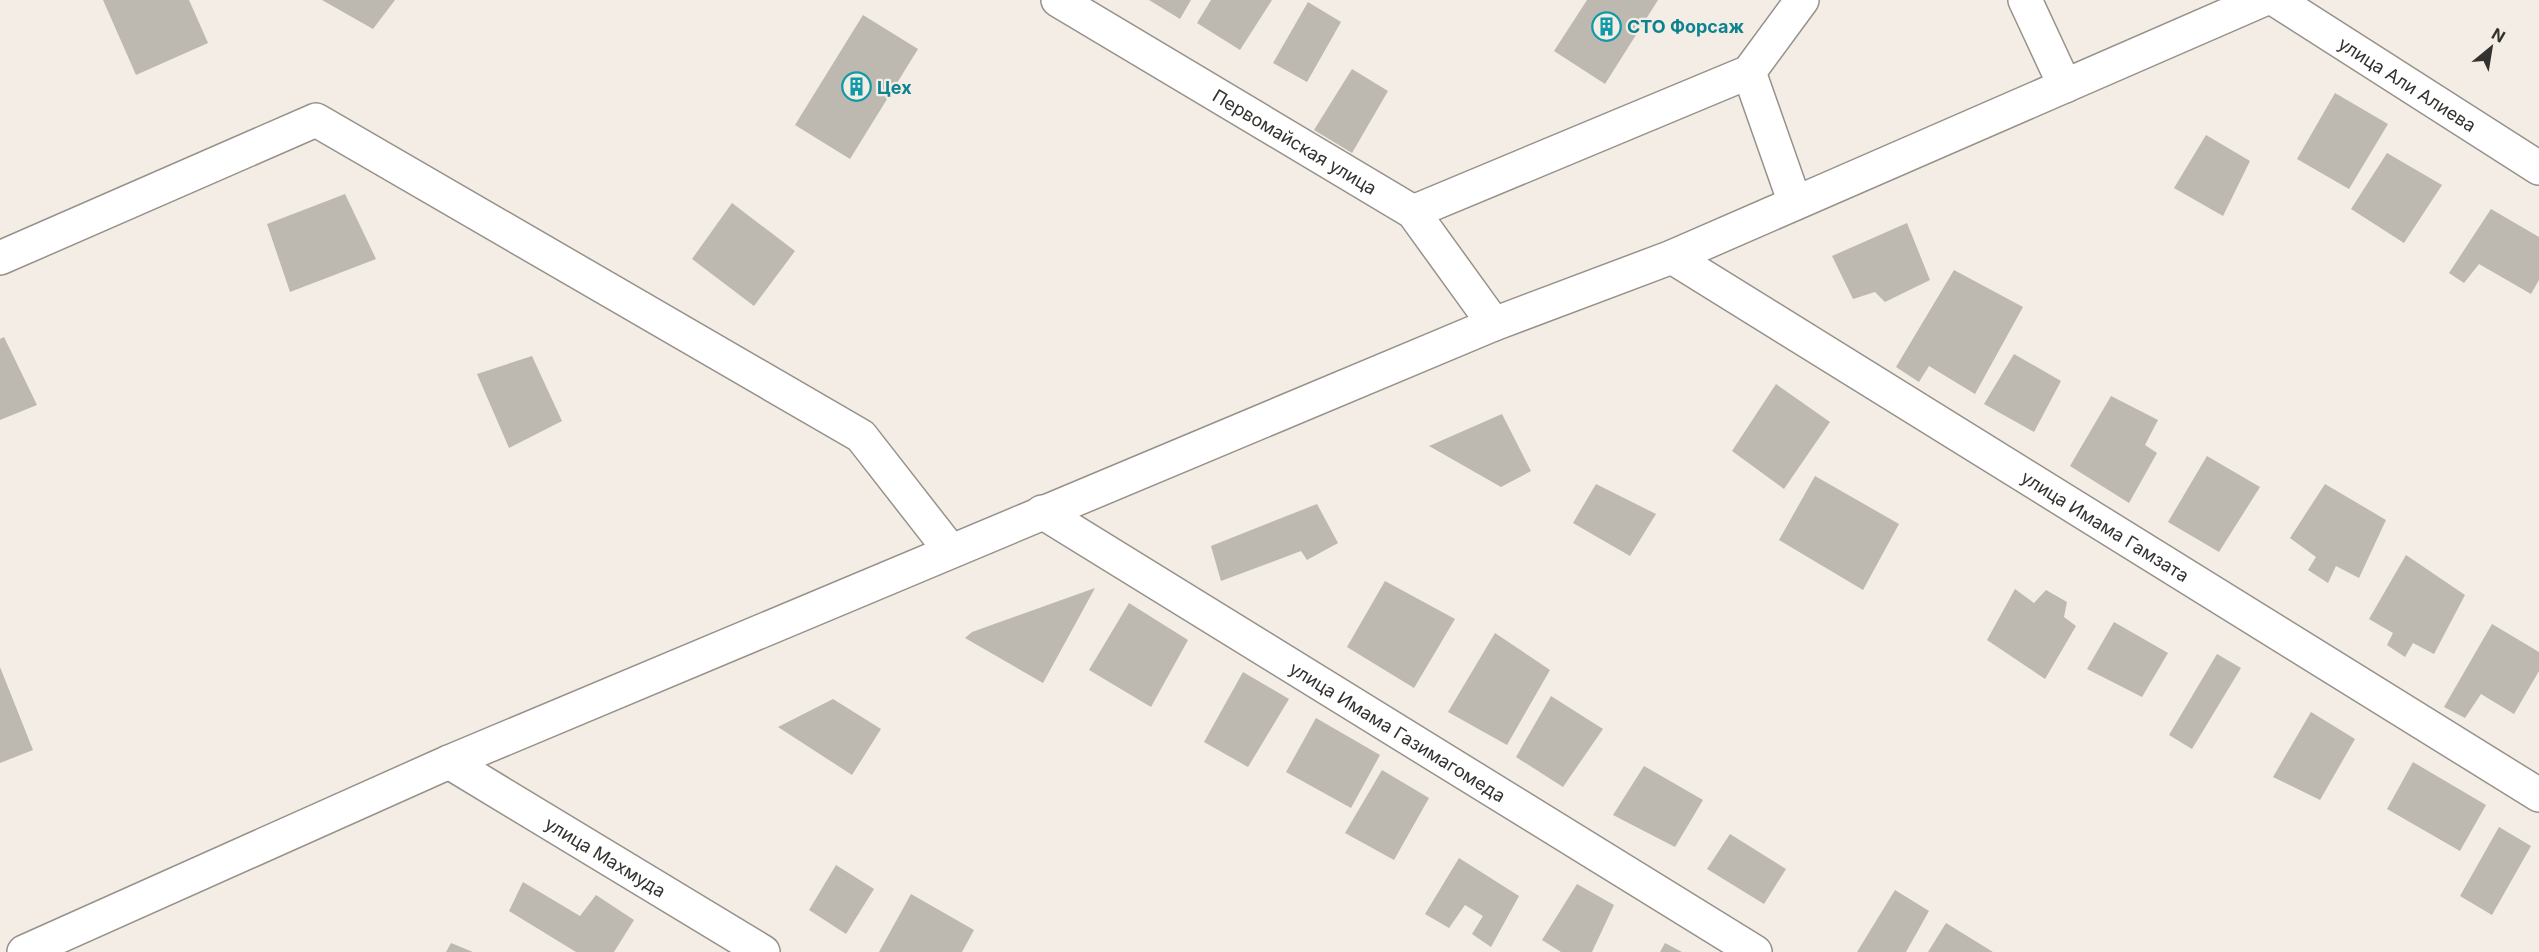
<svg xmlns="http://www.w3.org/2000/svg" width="2539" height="952" font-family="Inter,sans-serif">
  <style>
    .building { fill: #bdb8b0 }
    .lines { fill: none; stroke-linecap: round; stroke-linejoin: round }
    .street-casing { stroke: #97918a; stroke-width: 36 }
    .street { stroke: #fff; stroke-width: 33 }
    .labels { text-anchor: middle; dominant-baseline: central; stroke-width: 4.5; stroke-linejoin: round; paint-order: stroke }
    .culture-label { font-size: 18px; font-weight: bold; fill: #0d838f; stroke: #f3ede5; text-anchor: start }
    .street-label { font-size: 18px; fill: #34322f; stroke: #f3ede5 }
  </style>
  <rect width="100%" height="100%" fill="#f3ede5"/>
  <!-- building -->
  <path class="building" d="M103 0H189L208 43 136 75Z
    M322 0H395L373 29Z
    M1149 0H1191L1180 19Z
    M1211 0H1272L1240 50 1197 23Z
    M1587 0H1658L1605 84 1554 51Z
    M1308 2 1341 22 1307 82 1273 63Z
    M863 15 918 49 850 159 795 125Z
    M1352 69 1388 91 1352 153 1314 130Z
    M2335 93 2388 124 2349 189 2297 159Z
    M2206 135 2250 161 2223 216 2174 188Z
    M2387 153 2442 185 2404 243 2351 209Z
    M345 194 376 259 290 292 267 224Z
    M732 203 795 251 754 306 692 259Z
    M2491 209 2539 237V280L2531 294 2479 264 2464 283 2449 273Z
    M1907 223 1930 280 1885 302 1875 292 1853 299 1832 256Z
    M1954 270 2023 307 1975 394 1929 366 1919 382 1896 367Z
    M4 337 37 405 0 420V339Z
    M2014 354 2061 381 2034 432 1984 404Z
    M532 356 562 421 509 448 477 374Z
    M1776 384 1830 422 1784 489 1732 451Z
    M2111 396 2158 420 2145 445 2157 453 2129 503 2070 466Z
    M1502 414 1531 471 1501 487 1429 446Z
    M2207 456 2260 487 2219 552 2168 522Z
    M1815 476 1899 524 1863 590 1779 540Z
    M1596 484 1656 514 1630 556 1573 523Z
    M2325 484 2386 520 2359 578 2336 566 2328 583 2308 570 2316 557 2290 538Z
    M1317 504 1338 543 1307 560 1301 551 1221 581 1211 546Z
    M2406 555 2465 595 2434 654 2413 643 2405 657 2387 645 2393 633 2369 619Z
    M1385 581 1455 619 1414 688 1347 647Z
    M1095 588 1043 683 965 638 972 632Z
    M2015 589 2034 603 2046 590 2067 602 2064 617 2076 626 2045 679 1987 640Z
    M1129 603 1188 640 1151 707 1089 670Z
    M2114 622 2168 653 2142 697 2087 669Z
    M2492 624 2539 652V671L2514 714 2481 694 2465 718 2444 707Z
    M1495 633 1550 670 1507 745 1448 712Z
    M2217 654 2241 668 2192 749 2169 735Z
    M0 667 33 750 0 763Z
    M1243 672 1289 699 1248 767 1204 742Z
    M1551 696 1603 729 1563 787 1516 757Z
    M833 699 881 729 852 775 778 727Z
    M2311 712 2355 739 2320 800 2273 777Z
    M1316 718 1380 755 1351 808 1286 772Z
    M2413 762 2486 805 2460 851 2387 809Z
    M1644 766 1703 800 1675 847 1613 815Z
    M1382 770 1429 798 1394 860 1345 833Z
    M2499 827 2531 846 2492 915 2460 896Z
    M1730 834 1786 869 1764 904 1707 869Z
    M1459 858 1519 896 1491 947 1472 934 1483 916 1465 905 1449 928 1425 914Z
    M836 865 874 889 846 934 809 910Z
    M523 882 580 916 596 895 634 920 614 952H576L509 911Z
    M1577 884 1614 905 1592 952H1561L1542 940Z
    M1895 890 1929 911 1906 952H1857Z
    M911 894 974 930 962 952H879Z
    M1946 923 1993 952H1928Z
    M451 943 473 952H446Z
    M1665 943 1682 952H1660Z"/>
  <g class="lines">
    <defs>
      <g id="street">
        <path id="s1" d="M1058 0 1413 212 1494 324"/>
        <path d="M2025 0 2065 86"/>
        <path id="s2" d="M2276 0 2539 168"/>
        <path d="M1749 72 1795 203"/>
        <path d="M1413 212 1749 72 1802 0"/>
        <path id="s3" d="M1672 257 2539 795"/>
        <path d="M0 258 316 120 861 436 950 550"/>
        <path id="s4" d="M1042 512 1755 952"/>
        <path id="s5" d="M449 762 763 952"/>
        <path d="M24 952 449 762 1494 324 1672 257 2262 0"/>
      </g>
    </defs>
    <!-- street casing -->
    <use href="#street" class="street-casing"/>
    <!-- street -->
    <use href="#street" class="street"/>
  </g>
  <!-- icons -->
  <defs>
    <symbol id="building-ring" viewBox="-11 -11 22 22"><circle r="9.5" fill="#f3ede5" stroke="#0f9aa8" stroke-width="1.5"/><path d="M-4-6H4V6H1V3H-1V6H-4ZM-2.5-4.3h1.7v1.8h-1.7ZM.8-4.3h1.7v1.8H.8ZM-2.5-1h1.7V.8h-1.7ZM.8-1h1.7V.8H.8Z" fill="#0f9aa8"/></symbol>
  </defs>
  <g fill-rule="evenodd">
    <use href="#building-ring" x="1590" y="10" width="33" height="33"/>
    <use href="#building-ring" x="840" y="70" width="33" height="33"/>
  </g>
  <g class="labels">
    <!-- culture labels -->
    <g class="culture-label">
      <text x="1627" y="26">СТО Форсаж</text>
      <text x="877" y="87">Цех</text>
    </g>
    <!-- street labels -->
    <g class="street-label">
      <text stroke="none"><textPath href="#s2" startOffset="156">улица Али Алиева</textPath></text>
      <text stroke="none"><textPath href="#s1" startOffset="276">Первомайская улица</textPath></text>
      <text stroke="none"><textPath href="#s3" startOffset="510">улица Имама Гамзата</textPath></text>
      <text stroke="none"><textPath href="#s4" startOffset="418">улица Имама Газимагомеда</textPath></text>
      <text stroke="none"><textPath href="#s5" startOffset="183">улица Махмуда</textPath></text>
    </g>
  </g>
  <!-- north arrow -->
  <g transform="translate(2491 48) rotate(30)" stroke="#f3ede5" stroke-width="4.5" paint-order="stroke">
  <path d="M0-4.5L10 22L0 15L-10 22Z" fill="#34322f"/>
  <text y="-9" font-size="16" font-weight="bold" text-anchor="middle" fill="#34322f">N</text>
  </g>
</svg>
